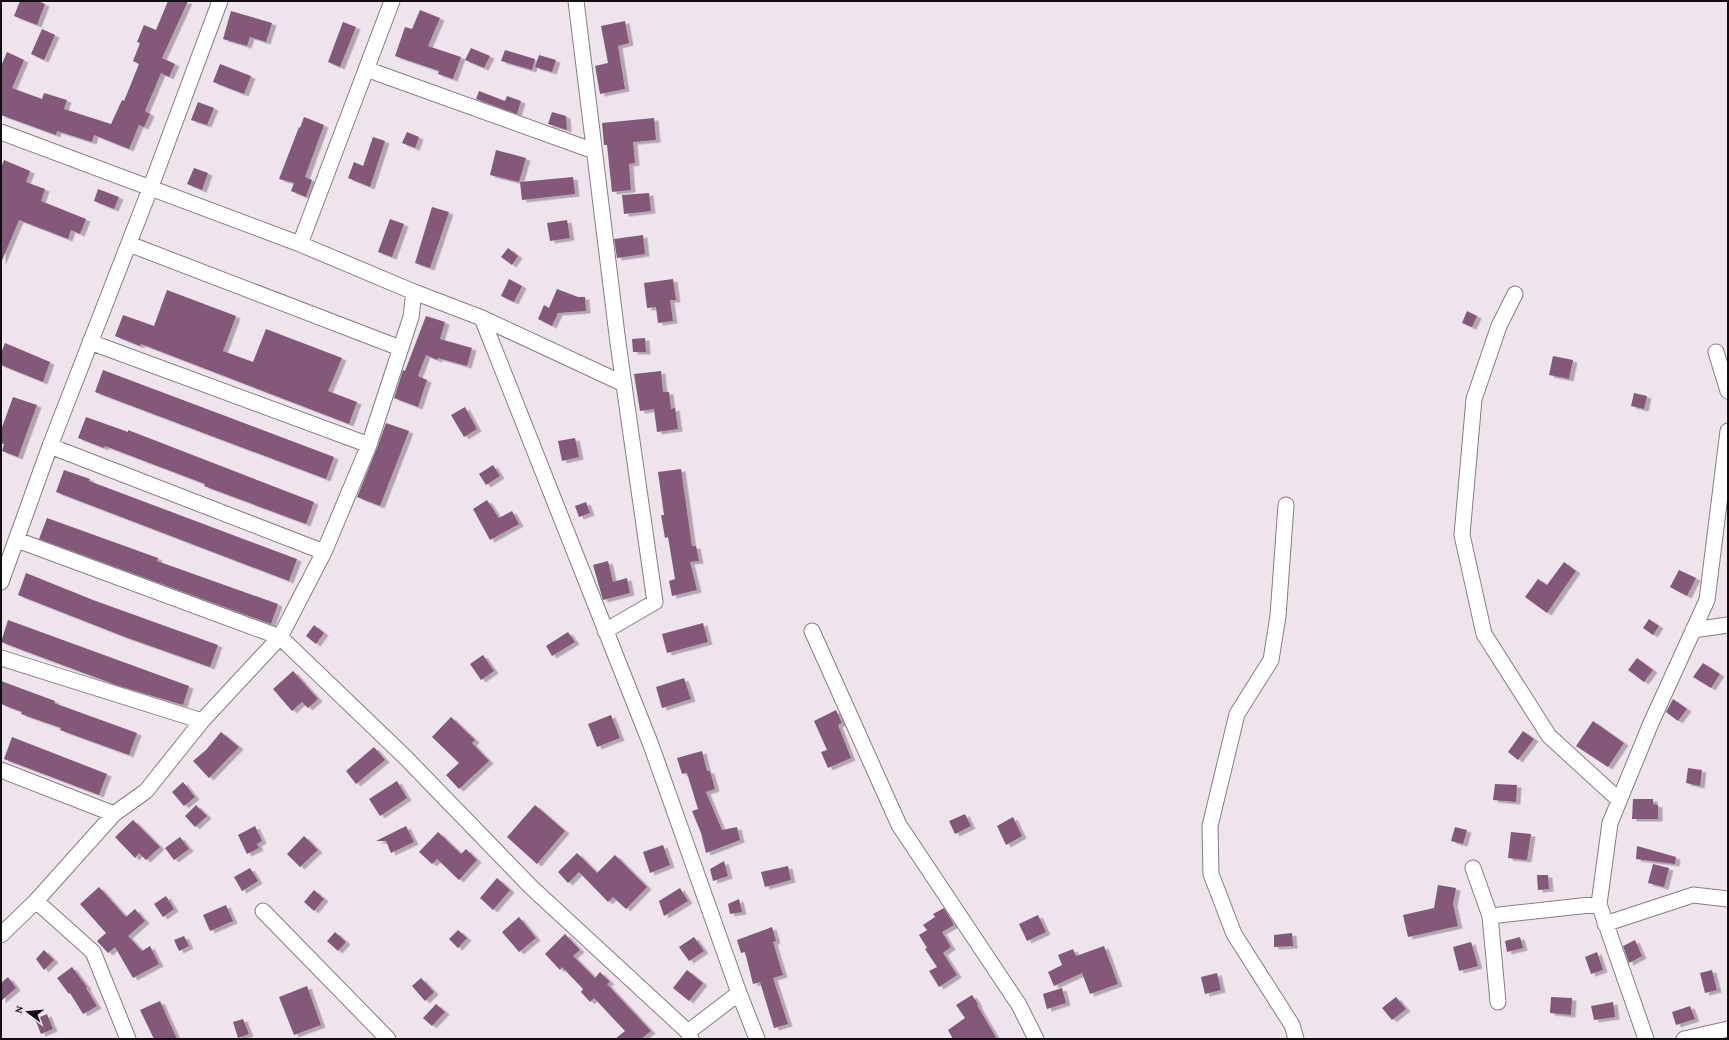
<svg xmlns="http://www.w3.org/2000/svg" width="1729" height="1040" font-family="'Crimson Pro',serif">
  <style>
    .building { fill: #835978; filter: url(#shadow) }
    .lines { fill: none; stroke-linecap: round; stroke-linejoin: round }
    .street-casing { stroke: #867c83; stroke-width: 17 }
    .street { stroke: #fff; stroke-width: 15 }
  </style>
  <defs>
    <filter id="shadow"><feDropShadow dx="4.5" dy="2.5" stdDeviation="0" flood-color="#0004"/></filter>
  </defs>
  <rect width="100%" height="100%" fill="#efe4ec"/>
  <!-- building -->
  <path class="building" d="M20 1H38L45 4 37 25 14 16Z
    M168 1H188L162 58 175 64 169 77 161 73 145 111 150 114 144 127 139 125 129 149 94 135 92 142 57 131 56 135 1 115V66L7 52 24 60 12 88 42 99 44 93 67 100 64 109 111 124 122 100 124 101 139 64 133 61 140 43 137 42 144 25 156 30Z
    M420 10 440 18 428 46 461 57 453 79 438 74 439 71 395 56 405 27 412 29Z
    M231 11 272 23 266 42 250 37 247 46 223 39Z
    M625 21 629 43 618 46 625 89 600 94 595 66 608 63 601 26Z
    M343 22 356 27 340 67 328 62Z
    M42 29 55 35 44 60 31 54Z
    M471 48 490 56 484 68 465 60Z
    M505 50 535 59 532 70 501 61Z
    M539 55 556 60 552 72 535 67Z
    M220 64 251 76 244 94 213 82Z
    M479 91 505 101 507 96 521 101 517 114 476 99Z
    M198 102 214 108 207 125 191 120Z
    M552 112 566 116 567 130 548 124Z
    M304 117 324 125 305 177 312 180 306 197 291 191 294 183 279 179 299 127 300 128Z
    M654 118 656 140 633 142 635 163 629 164 631 190 612 192 607 145H604L602 123Z
    M407 132 419 137 415 148 402 143Z
    M373 137 385 141 370 187 348 178 354 162 363 166Z
    M496 150 526 158 519 182 490 175Z
    M4 160 30 171 26 182 45 189 41 201 86 219 80 234 71 230 68 239 19 220 1 263V168Z
    M194 168 208 173 202 190 187 184Z
    M573 177 575 194 522 200 520 182Z
    M98 189 119 197 114 209 94 201Z
    M649 193 651 211 624 214 622 195Z
    M432 207 449 212 430 268 415 263Z
    M390 219 404 224 392 257 378 252Z
    M567 220 570 238 550 241 547 223Z
    M643 235 645 254 617 258 614 239Z
    M508 248 518 256 512 265 501 257Z
    M509 279 522 286 514 302 501 296Z
    M673 279 676 300H670L673 321 658 323 656 307 647 308 644 283Z
    M557 289 578 297H585L586 311 558 313 552 326 538 319 544 305 549 308Z
    M167 290 236 316 223 351 253 362 266 329 342 358 328 391 357 402 349 424 141 344 140 346 115 336 123 315 154 326Z
    M1467 311 1477 316 1472 327 1462 323Z
    M426 316 445 322 440 339 472 348 467 366 438 358 437 360 426 355 418 376 427 380 418 407 394 398 403 370 405 371Z
    M645 338 646 352H633L632 339Z
    M5 343 50 362 43 382 1 365V353Z
    M1553 356 1573 360 1569 379 1549 375Z
    M103 370 334 457 326 479 95 392Z
    M661 371 663 392H669L671 409 675 408 678 429 657 432 654 409 640 411 634 374Z
    M1634 393 1647 396 1644 409 1631 406Z
    M13 397 37 405 18 457 2 451 4 444 1 443V430Z
    M465 407 477 429 464 437 451 415Z
    M86 417 128 432V430L314 502 306 524 204 486 205 484 105 446 104 448 78 438Z
    M386 423 409 431 380 506 357 497 377 448Z
    M575 438 579 457 562 461 558 441Z
    M493 465 500 476 486 485 479 474Z
    M681 469 692 546H696L699 561 690 562 697 590 672 596 669 581 675 579 668 537 665 538 661 515H664L658 472Z
    M64 470 90 479 89 481 297 559 289 581 56 492Z
    M487 500 499 518 512 511 519 524 490 540 473 509Z
    M586 502 590 513 579 517 575 506Z
    M47 518 158 558 157 561 278 604 271 624 39 539Z
    M608 561 613 582 627 578 630 593 603 600 593 565Z
    M1564 562 1576 571 1547 613 1525 597 1538 579 1547 585Z
    M1679 570 1696 578 1687 596 1670 587Z
    M26 573 93 600 218 645 210 667 125 637 18 595Z
    M1649 619 1659 626 1653 635 1643 628Z
    M8 620 189 686 183 705 116 685 1 642Z
    M703 623 708 642 667 653 662 634Z
    M314 625 324 633 316 644 306 636Z
    M568 632 575 642 552 656 546 646Z
    M483 655 494 671 481 680 470 664Z
    M1637 658 1653 670 1644 682 1628 670Z
    M1703 663 1720 674 1711 688 1693 677Z
    M293 671 318 699 308 708 302 702 292 711 273 689Z
    M684 678 691 699 662 708 656 687Z
    M1 681 55 701 54 703 137 733 129 755 60 730 61 728 21 714 22 712 1 704Z
    M1673 699 1687 709 1678 721 1666 712Z
    M836 710 842 723 838 725 851 758 828 768 821 752 827 750 814 721Z
    M611 715 620 738 597 747 588 724Z
    M451 717 475 740 472 743 489 761 459 789 446 775 459 763 432 737Z
    M1593 721 1624 743 1608 767 1576 746Z
    M1523 731 1534 739 1518 760 1508 752Z
    M221 732 239 747 209 778 193 761 206 750Z
    M12 737 107 774 99 795 4 759Z
    M374 747 385 760 356 784 346 771Z
    M702 751 707 771H710L715 789 706 792 722 830 737 827 740 840 706 853 701 833 692 811 698 809 687 773 682 774 677 758Z
    M1688 768 1702 770 1700 786 1686 783Z
    M397 781 407 798 380 816 369 799Z
    M183 782 195 797 184 806 172 792Z
    M1495 784 1517 785 1516 802 1493 800Z
    M1633 799H1653V804L1658 805V819H1632Z
    M196 805 207 816 195 827 185 816Z
    M535 805 565 831 537 864 507 837Z
    M965 814 971 826 955 834 949 821Z
    M1013 817 1022 836 1006 845 997 826Z
    M133 820 160 847 146 860 139 853 135 858 115 837Z
    M255 826 262 841 257 844 259 848 247 854 238 835Z
    M406 826 414 842 391 853 386 841H376Z
    M1455 827 1467 830 1463 844 1451 841Z
    M438 832 461 854 466 849 477 860 459 880 437 859 432 864 419 852Z
    M1511 832 1531 834 1527 860 1508 858Z
    M304 836 318 850 300 867 287 854Z
    M180 837 189 849 174 860 165 848Z
    M663 845 670 865 650 873 643 852Z
    M1637 846 1676 857 1675 864 1636 859Z
    M577 853 597 873 615 855 647 887 626 909 613 897 608 902 579 872 568 883 558 872Z
    M724 861 728 876 713 881 710 869Z
    M1653 864 1669 868 1664 887 1648 883Z
    M788 866 791 880 765 887 761 872Z
    M250 868 258 881 242 891 234 877Z
    M1537 875H1548L1549 889 1538 890Z
    M497 878 510 890 493 910 480 898Z
    M1438 885 1456 888 1453 904 1458 926 1408 937 1403 915 1434 908Z
    M99 887 126 917 135 909 145 921 128 936 142 951 150 946 159 964 133 978 115 947 108 953 97 941 106 933 80 904Z
    M680 888 688 901 664 916 659 901Z
    M314 890 324 899 314 911 304 902Z
    M166 896 174 909 163 917 154 904Z
    M739 899 742 912 730 914 728 904Z
    M226 905 233 921 210 931 203 915Z
    M944 908 954 925 942 932 951 947 943 953 957 975 939 987 929 971 937 967 925 949 927 948 919 935 927 930 923 925 935 917 933 914Z
    M1038 915 1046 932 1027 941 1019 924Z
    M519 917 536 938 519 952 502 932Z
    M772 927 776 941 773 942 783 975 773 978 788 1024 774 1028 760 982 753 984 745 952 741 953 737 940Z
    M458 930 467 938 458 948 449 939Z
    M335 932 346 942 338 951 327 941Z
    M1292 933 1293 946 1274 947V935Z
    M565 934 580 950 573 956 595 978 600 972 610 982 607 984 651 1031 641 1039H615L625 1031 594 998 590 1002 581 992 583 989 562 967 560 970 545 954Z
    M184 936 189 946 179 951 174 940Z
    M694 937 704 951 689 961 679 947Z
    M1520 937 1523 948 1507 952 1505 941Z
    M1635 940 1642 956 1629 963 1623 946Z
    M1471 942 1478 966 1459 971 1453 947Z
    M1104 946 1118 984 1090 994 1082 973 1054 986 1048 972 1062 965 1058 955 1073 949 1076 956Z
    M44 950 54 960 44 970 36 959Z
    M1597 952 1603 970 1591 974 1585 957Z
    M72 967 87 987 86 988 97 1006 83 1014 70 993 69 994 57 978Z
    M687 970 703 983 689 1001 673 988Z
    M1712 970 1717 990 1705 993 1700 973Z
    M1217 973 1221 990 1205 994 1201 977Z
    M8 977 16 988 1 1001V983Z
    M421 978 434 992 425 1001 412 986Z
    M307 986 321 1025 294 1035 279 997Z
    M1062 988 1066 1003 1047 1009 1043 994Z
    M972 995 978 1004 977 1005 997 1039H953L948 1030 965 1018 956 1005Z
    M1396 997 1406 1009 1392 1020 1382 1008Z
    M1551 997 1572 998 1571 1015 1550 1013Z
    M160 1001 177 1039H154L140 1010Z
    M1613 1002 1615 1017 1594 1020 1591 1006Z
    M436 1004 445 1012 432 1026 423 1018Z
    M1690 1006 1695 1019 1676 1025 1672 1012Z
    M47 1014 53 1029 41 1034 35 1019Z
    M243 1019 249 1034 238 1038 233 1022Z"/>
  <g class="lines">
    <defs>
      <path id="street" d="M576 1 618 343 655 602 605 631
        M366 69 594 151
        M1 132 300 244 414 292 482 318 624 384
        M129 244 400 348
        M300 244 392 1
        M1515 294 1499 326 1474 399 1462 535 1484 634 1549 736 1619 800
        M482 318 651 745 739 993 757 1039
        M90 342 369 445
        M1716 352 1728 391
        M50 446 324 552
        M1286 505 1278 616 1271 660 1237 714 1210 826 1211 874 1234 934 1292 1025 1296 1039
        M17 540 280 637 406 758 531 887 688 1032 691 1039
        M1 582 50 446 150 189 220 1
        M1693 630 1728 625
        M812 631 899 825 1019 1005 1036 1039
        M1 658 202 721
        M1 770 114 814
        M1473 868 1490 916 1599 904
        M36 901 93 952 128 1039
        M263 911 388 1039
        M1490 916 1498 1002
        M1605 924 1693 895 1728 899
        M1 935 36 901 114 814 146 791 202 721 280 637 324 552 369 445 411 317 414 292
        M688 1032 739 993
        M1646 1039 1599 904 1610 823 1651 723 1707 600 1728 431
        M1684 1039 1728 1029"/>
    </defs>
    <!-- street casing -->
    <use href="#street" class="street-casing"/>
    <!-- street -->
    <use href="#street" class="street"/>
  </g>
  <!-- border -->
  <rect width="1729" height="1040" fill="none" stroke="#120e11" stroke-width="4"/>
  <!-- north arrow -->
  <g transform="translate(28 1012) rotate(286)" stroke="#efe4ec" stroke-width="3" paint-order="stroke">
  <path d="M0-3L7 15L0 10L-7 15Z" fill="#120e11"/>
  <text y="-6" font-size="11" font-weight="bold" text-anchor="middle" fill="#120e11">N</text>
  </g>
</svg>
